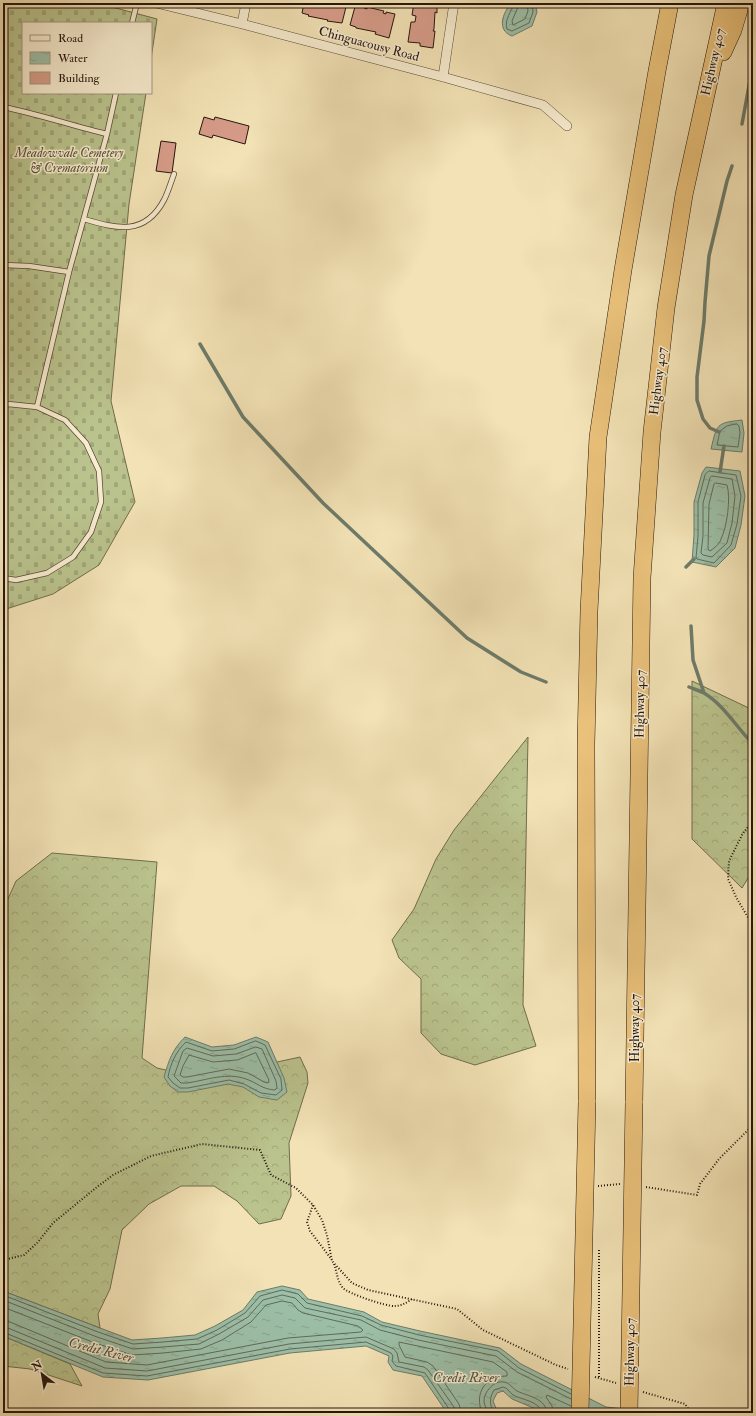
<svg xmlns="http://www.w3.org/2000/svg" width="756" height="1416" font-family="'IM FELL Double Pica',serif">
  <style>
    .forest { fill: url(#forest-crowns); stroke: #706c4e }
    .cemetery { fill: url(#cemetery-stones); stroke: #706c4e }
    .water { fill: url(#water-ripples); stroke: #6d7b6a }
    .lines { fill: none; stroke-linecap: round; stroke-linejoin: round }
    .shore { stroke: #616a5b; stroke-width: 1 }
    .stream { stroke: #6d7b6a; stroke-width: 3.5 }
    .building { fill: #d79c89; stroke: #26160f }
    .service-casing { stroke: #594938; stroke-width: 6 }
    .minor-casing { stroke: #594938; stroke-width: 10 }
    .motorway-casing { stroke: #26160f; stroke-width: 18 }
    .path { stroke: #26160f; stroke-width: 2; stroke-dasharray: 1 2; stroke-linecap: butt }
    .service { stroke: #f7eccf; stroke-width: 4.5 }
    .minor { stroke: #f7eccf; stroke-width: 9 }
    .motorway { stroke: #e9c17a; stroke-width: 17 }
    .motorway-bridge-casing { stroke: #26160f; stroke-width: 18; stroke-linecap: butt }
    .motorway-bridge { stroke: #e9c17a; stroke-width: 17 }
    .labels { text-anchor: middle; dominant-baseline: central; stroke-width: 3; stroke-linejoin: round; paint-order: stroke }
    .street-label { font-size: 13px; fill: #26160f; stroke: #f7eccf }
    .park-label { font-size: 13px; font-style: italic; fill: #5a533b; stroke: #f7eccf }
    .water-label { font-size: 14px; font-style: italic; fill: #4f5144; stroke: #f7eccf }
  </style>
  <defs>
    <pattern id="forest-crowns" width="20" height="18" patternUnits="userSpaceOnUse"><rect width="20" height="18" fill="#bac38d"/><path d="M2 6a3 3 0 1 1 6 0M12 15a3 3 0 1 1 6 0" fill="none" stroke="#a0a778"/></pattern>
    <pattern id="cemetery-stones" width="16" height="16" patternUnits="userSpaceOnUse"><rect width="16" height="16" fill="#bac38d"/><path d="M2 7V4a2 2 0 0 1 4 0v3zM10 15v-3a2 2 0 0 1 4 0v3z" fill="#a0a778"/></pattern>
    <pattern id="water-ripples" width="26" height="14" patternUnits="userSpaceOnUse"><rect width="26" height="14" fill="#9cbfa7"/><path d="M2 4q2-2 4 0t4 0M15 11q2-2 4 0t4 0" fill="none" stroke="#86a38f"/></pattern>
  </defs>
  <rect width="100%" height="100%" fill="#f2e2b5"/>
  <filter id="stains"><feTurbulence type="fractalNoise" baseFrequency=".005" numOctaves="4"/><feColorMatrix values="0 0 0 0 .2 0 0 0 0 .09 0 0 0 0 .02 0 0 0 .5 -.17"/></filter>
  <radialGradient id="worn" r=".72"><stop offset=".6" stop-color="#630" stop-opacity="0"/><stop offset="1" stop-color="#630" stop-opacity=".3"/></radialGradient>
  <!-- forest -->
  <path class="forest" d="M692 681 753 710V870L742 888 692 839Z
    M528 737 523 1005 536 1046 475 1065 441 1054 421 1033V979L399 958 392 940 414 909 436 859 454 830Z
    M52 853 157 862 142 1058 157 1068 179 1073 268 1064 300 1057 307 1072 308 1083 289 1143 291 1196 281 1219 259 1224 237 1201 214 1186H181L149 1204 122 1230 110 1289 98 1314 100 1328 3 1291V910L16 881Z
    M3 1336 70 1364 82 1386 30 1369 3 1366Z"/>
  <!-- cemetery -->
  <path class="cemetery" d="M3 3H97L157 19 151 59V23H23V93H146L129 204 111 401 135 502 99 565 53 594 3 610Z"/>
  <!-- water -->
  <path class="water" d="M511 3H535L537 12 532 26 512 36C496 30 503 13 511 3Z
    M742 420 744 433 742 452 711 449C717 424 716 423 742 420Z
    M706 467 740 471 745 496 741 525 735 548 716 567 692 562 694 535V502L702 473Z
    M185 1037 212 1047 234 1045 256 1037 268 1042 284 1078 287 1092 277 1100 259 1097 243 1087 228 1084 188 1092H178L170 1086 164 1077C169 1060 172 1050 185 1037Z
    M282 1286 300 1290 308 1299 364 1312 382 1322 420 1331 500 1348 521 1364 606 1407 660 1413H539L536 1409 512 1399 503 1391 497 1393 493 1401 498 1413H447L422 1376 393 1370 388 1362 389 1356 366 1346 290 1353 148 1380 103 1377 3 1336V1291L100 1328 132 1340 162 1338 195 1335 215 1326 243 1310 257 1292Z"/>
  <g class="lines">
    <!-- shore -->
    <path class="shore" d="M514 3C512 12 504 19 507 29L512 31 529 23 533 12 532 3
      M519 3 518 7 512 21 513 25 525 19 528 11 527 3
      M737 424 739 426 740 433 738 447 717 445 720 431 727 426Z
      M709 471 736 475 741 496 737 524 731 545 714 563 697 559 696 558 698 536V502L705 475Z
      M712 476 732 479 735 496 732 523 727 543 712 557 703 555 701 553 703 536V503L710 478Z
      M716 483 727 485C731 498 727 527 721 539 720 544 714 548 710 551L708 549 709 504 714 484Z
      M256 1041 265 1045 281 1079 282 1090 276 1095 261 1093 244 1084 229 1080 188 1088H180L173 1083 168 1077C170 1065 176 1051 186 1042L212 1051 234 1049Z
      M256 1047 262 1049 276 1081 277 1088 275 1090C261 1089 258 1083 246 1079 227 1072 207 1080 187 1083H181L174 1076 183 1051 187 1048 213 1056 236 1054Z
      M256 1053 269 1080 268 1083 264 1082 248 1073 229 1069 187 1077H183L180 1075 183 1066 189 1055 213 1062 237 1060Z
      M3 1295 98 1332 133 1344 163 1342 197 1339 217 1330 245 1313 260 1296 282 1290 298 1294 307 1303 362 1316 381 1325 419 1335 498 1351 519 1368 571 1394
      M3 1300 97 1337 133 1349 163 1347 199 1344 219 1334 248 1317 263 1300 282 1295 295 1298 305 1308 361 1320 380 1330 418 1340 496 1356 517 1372 571 1399
      M3 1307 95 1343 132 1355 163 1353 201 1349 222 1340 251 1322 266 1305 282 1301 292 1303 298 1310 303 1313 358 1326 363 1330 361 1332 288 1338 147 1365 106 1362 10 1322 3 1321
      M3 1327 8 1328 105 1368 147 1371 289 1344 366 1337 394 1349 397 1353 399 1362 424 1367 428 1370 454 1407 455 1413
      M3 1332 103 1373 147 1376 290 1349 366 1342 391 1353 393 1356 392 1361 396 1366 425 1373 449 1409 450 1413
      M461 1413 459 1404 433 1366 427 1362 405 1357 399 1345V1342L493 1362 507 1372V1376C485 1376 474 1393 482 1413
      M488 1413C487 1409 484 1405 484 1401 484 1392 494 1380 504 1382 510 1383 512 1388 517 1391 527 1396 546 1398 547 1413
      M493 1413C490 1403 489 1399 494 1390L503 1387C508 1388 509 1392 513 1395 522 1400 540 1401 542 1413
      M553 1413 552 1406 546 1397 547 1395 571 1406"/>
    <!-- stream -->
    <path class="stream" d="M742 124 753 64
      M200 344 243 417 323 503 467 638 521 672 546 682
      M719 432 710 428 703 419 697 400V377L704 321 705 302 709 256 727 181 732 166
      M720 472 724 446
      M686 567 694 559
      M691 626 693 660 704 693
      M689 687C694 689 700 691 704 693 724 705 737 728 753 744"/>
  </g>
  <!-- building -->
  <path class="building" d="M304 3H347L342 23 327 21 328 20 308 16 309 15 302 13Z
    M356 3 365 6 364 8 367 9V7L384 11 383 13 386 14V12L395 14 389 38 375 34 376 32 356 28V27L350 25Z
    M414 3H437V13L435 12 434 29 433 31H435L433 48 420 46V43L408 42 411 22H415L416 16 412 15Z
    M204 117 214 120 215 117 249 126 245 144 213 135 212 138 199 134Z
    M161 141 176 143 172 173 156 171Z"/>
  <g class="lines">
    <defs>
      <path id="service" d="M132 23 137 3
        M3 107C39 114 72 126 107 134
        M84 219C117 229 145 236 164 200 168 192 171 182 174 174
        M3 265 29 266 69 272
        M3 405 8 404 37 407 65 420 86 443 99 471 101 502 91 532 73 557 47 573 16 580 3 578
        M37 407 69 272 107 134 116 93"/>
      <path id="minor" d="M156 3 242 24 443 77 543 105 567 126
        M242 24 246 3
        M443 77 454 3"/>
      <path id="motorway" d="M723 52 733 30 741 3
        M587 1102 586 744 589 611 598 437 623 270 657 71 670 3
        M634 1103 642 578 652 432 666 308 684 195 726 3"/>
    </defs>
    <!-- service casing -->
    <use href="#service" class="service-casing"/>
    <!-- minor casing -->
    <use href="#minor" class="minor-casing"/>
    <!-- motorway casing -->
    <use href="#motorway" class="motorway-casing"/>
    <!-- path -->
    <path class="path" d="M753 820 742 835 729 861 728 879 736 897 753 926
      M598 1186 620 1184
      M646 1187 697 1195 700 1184 719 1159 753 1125
      M313 1205 307 1222 310 1231 332 1260
      M599 1250V1378
      M3 1259H8L24 1255 38 1242 53 1223 97 1187 113 1175 151 1156 202 1144 260 1150 271 1175 296 1188 313 1205 322 1220 327 1235 332 1261 352 1283 368 1290 457 1309 483 1330 556 1365 568 1369
      M334 1264C337 1272 337 1281 343 1288 347 1293 387 1307 395 1306 401 1306 406 1303 412 1299
      M595 1377 616 1383
      M643 1392 685 1404 691 1413"/>
    <!-- service -->
    <use href="#service" class="service"/>
    <!-- minor -->
    <use href="#minor" class="minor"/>
    <!-- motorway -->
    <use href="#motorway" class="motorway"/>
    <defs>
      <path id="motorway-bridge" d="M580 1413 587 1102
        M629 1413 634 1103"/>
    </defs>
    <!-- motorway-bridge casing -->
    <use href="#motorway-bridge" class="motorway-bridge-casing"/>
    <!-- motorway-bridge -->
    <use href="#motorway-bridge" class="motorway-bridge"/>
  </g>
  <g class="labels">
    <!-- street labels -->
    <g class="street-label">
      <text transform="translate(369 44) rotate(15)">Chinguacousy Road</text>
      <text transform="translate(713 62) rotate(-77)">Highway 407</text>
      <text transform="translate(658 381) rotate(-83)">Highway 407</text>
      <text transform="translate(640 704) rotate(-89)">Highway 407</text>
      <text transform="translate(635 1028) rotate(-90)">Highway 407</text>
      <text transform="translate(630 1352) rotate(-89)">Highway 407</text>
    </g>
    <!-- park labels -->
    <g class="park-label">
      <text x="69" y="153">Meadowvale Cemetery<tspan x="69" dy="15">&amp; Crematorium</tspan></text>
    </g>
    <!-- water labels -->
    <g class="water-label">
      <text transform="translate(101 1350) rotate(14)">Credit River</text>
      <text x="466" y="1377">Credit River</text>
    </g>
  </g>
  <!-- margin -->
  <rect width="756" height="1416" fill="none" stroke="#f2e2b5" stroke-width="16"/>
  <rect x="4" y="4" width="748" height="1408" fill="none" stroke="#26160f" stroke-width="2"/>
  <rect x="8" y="8" width="740" height="1400" fill="none" stroke="#26160f"/>
  <!-- legend -->
  <rect x="22" y="22" width="130" height="72" fill="#f7eccf" stroke="#a39682"/>
  <rect x="30" y="35" width="20" height="6" fill="#f7eccf" stroke="#a39682"/>
  <text x="58" y="42" font-size="12" fill="#26160f">Road</text>
  <rect x="30" y="52" width="20" height="12" fill="url(#water-ripples)" stroke="#a39682"/>
  <text x="58" y="62" font-size="12" fill="#26160f">Water</text>
  <rect x="30" y="72" width="20" height="12" fill="#d79c89" stroke="#a39682"/>
  <text x="58" y="82" font-size="12" fill="#26160f">Building</text>
  <!-- north arrow -->
  <g transform="translate(42 1374) rotate(329)" stroke="#f7eccf" stroke-width="3" paint-order="stroke">
  <path d="M0-3L7 15L0 10L-7 15Z" fill="#26160f"/>
  <text y="-6" font-size="11" font-weight="bold" text-anchor="middle" fill="#26160f">N</text>
  </g>
  <rect width="100%" height="100%" filter="url(#stains)"/>
  <rect width="100%" height="100%" fill="url(#worn)"/>
</svg>
